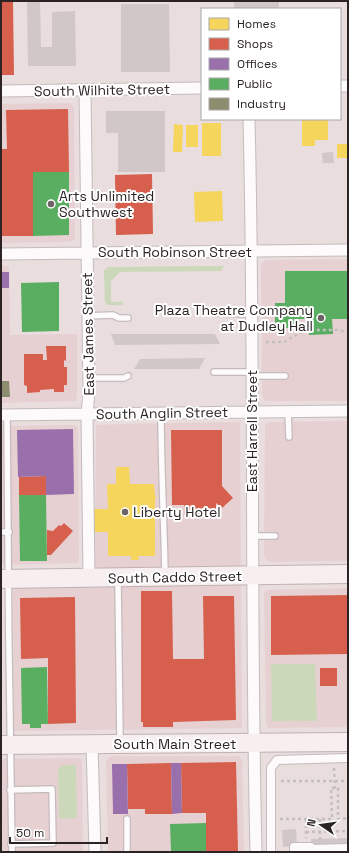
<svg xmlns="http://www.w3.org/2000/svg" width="349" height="853" font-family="'Space Grotesk',sans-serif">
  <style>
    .built { fill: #e7d0d2 }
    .green { fill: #cbd9ba }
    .homes { fill: #f6d55c }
    .shops { fill: #d6604d }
    .offices { fill: #9970ab }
    .public { fill: #5aae61 }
    .industry { fill: #8c8c6e }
    .building { fill: #d1c7c9 }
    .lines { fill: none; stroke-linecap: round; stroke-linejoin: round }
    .service-casing { stroke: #c5bbbc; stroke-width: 8 }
    .pedestrian-casing { stroke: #c5bbbc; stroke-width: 10 }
    .minor-casing { stroke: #c5bbbc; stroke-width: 13 }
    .primary-casing { stroke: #c1b1b3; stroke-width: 20 }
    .path { stroke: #c4c0c1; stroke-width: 2.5; stroke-dasharray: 3 3; stroke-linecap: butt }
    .service { stroke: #fcfafa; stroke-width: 5.5 }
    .pedestrian { stroke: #fcfafa; stroke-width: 8 }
    .minor { stroke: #fcfafa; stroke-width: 11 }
    .primary { stroke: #f6eeef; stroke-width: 18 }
    .poi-dot { fill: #6e6465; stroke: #fff; stroke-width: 1.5 }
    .labels { text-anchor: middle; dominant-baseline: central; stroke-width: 4; stroke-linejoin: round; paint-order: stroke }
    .street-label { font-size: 14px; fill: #2b2324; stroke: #fff }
    .poi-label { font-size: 14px; fill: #2b2324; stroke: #fff; text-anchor: start }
  </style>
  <rect width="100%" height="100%" fill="#e9ddde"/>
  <!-- built -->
  <path class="built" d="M70 103 74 107 75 239 73 241 63 242 1 243V104Z
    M348 259V401H265L262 395 261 267 262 263 266 260Z
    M1 266H9L10 335 77 334V396L76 401 1 403Z
    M348 421V561L270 562 266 559 264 554 265 425 269 422Z
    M240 422 242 728 14 731 13 586 164 585 163 423Z
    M159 423 161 568 95 569 96 425Z
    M74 425 78 427 79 561 78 563 1 565V426Z
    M348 588V727L268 728 266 721 264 592 267 590Z
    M112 756H239L242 760 244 852H108L106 761 110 757Z
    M80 758 82 762 83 852H1V759Z"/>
  <!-- green -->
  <path class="green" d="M224 266 221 271 120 272 111 281V302H123L122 305H108L105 302 104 271 108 267Z
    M271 664H315L317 721H272Z
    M63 765H76L77 818 59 819 58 769Z"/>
  <!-- homes -->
  <path class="homes" d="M302 119H328V140H315V146H302Z
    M202 123H221V156H202Z
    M174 124 183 125 182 152H173Z
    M186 125H198V147H186Z
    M337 144H348V158H337Z
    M222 191 223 221 195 222 194 192Z
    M116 467H129L130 484H154L155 496H156V498H155V510H157V514L155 515V556H138L139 560H131V556H108V532H93V509H108L107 484H116Z"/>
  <!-- shops -->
  <path class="shops" d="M1 1H13L14 75H1Z
    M68 109 69 172H33V236H1V149H7L6 110Z
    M152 174 153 234 116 235 115 175Z
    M46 346H66V361L64 360V367H67V385H64V392H54V389L40 390V392L27 393V386L24 385V354H43V360H47Z
    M171 430H222V486L233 498 222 508 216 503V515H184V505H172Z
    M46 476V495H19V477Z
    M64 523 73 531 51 555H47V530L53 531 59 525 61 526Z
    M141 591H172L173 659H204L203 596H234L236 720 173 722V727H143V722H141Z
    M348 595V654L271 655V596Z
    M75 597 76 723 48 724V658L21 659 20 598Z
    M320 668H337V686H320Z
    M236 762 238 852H206V813H182L181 763Z
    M171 763 172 814H145V809H128L127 764Z"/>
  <!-- offices -->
  <path class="offices" d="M1 272H9V288H1Z
    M73 429 74 494 46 495V476L18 477 17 430Z
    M171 763H181L182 813 172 814Z
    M112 764H127L128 814H113Z"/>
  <!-- public -->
  <path class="public" d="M33 172H69V235L33 236Z
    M285 271H348V319H332L333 334 309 335V319H294V328H275V303H285Z
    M59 282V331L22 332 21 283Z
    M19 495H46L47 561H20Z
    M47 667 48 724H41V728H30V724H22L21 668Z
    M206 823V852H171L170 824Z"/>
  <!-- industry -->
  <path class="industry" d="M2 381H9L10 397H2Z"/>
  <!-- building -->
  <path class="building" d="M27 1H40L41 47H52V12L75 11 76 66H28Z
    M234 1H279V9H234Z
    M121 4H169L170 72H121Z
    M106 111H165V172H118V133H106Z
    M333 152 334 163H323L322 153Z
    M111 334H215L220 344 115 345Z
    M205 358 199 369H134L140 359Z
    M296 829 297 846 283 847 282 830Z
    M348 838V848L312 849 311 839Z"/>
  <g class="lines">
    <defs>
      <path id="service" d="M215 313 251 314
        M87 316 113 315 119 318H128
        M214 372H252
        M252 376H285
        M89 378H124L128 376
        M288 411 289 437
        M161 412C161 466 164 520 165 574
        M7 415C8 561 9 706 12 852
        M1 532H9
        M252 536H275
        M118 580 120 742
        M10 790 52 789 53 843 11 844
        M127 819V852"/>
      <path id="pedestrian" d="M271 852V768L277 760 348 758
        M294 852V847H311L312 849 348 848"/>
      <path id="minor" d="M340 86H348
        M85 90 89 393 87 414 89 578
        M1 91 202 88
        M249 119C255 363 250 608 256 852
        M1 254 348 250
        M1 415 348 411
        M92 744 95 852"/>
      <path id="primary" d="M1 579 348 574
        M1 745 348 742"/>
    </defs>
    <!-- service casing -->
    <use href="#service" class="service-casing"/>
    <!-- pedestrian casing -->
    <use href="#pedestrian" class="pedestrian-casing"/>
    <!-- minor casing -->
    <use href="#minor" class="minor-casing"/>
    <!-- primary casing -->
    <use href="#primary" class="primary-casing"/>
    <!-- path -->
    <path class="path" d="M266 342H284L305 330H337L348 332
      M334 768 335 788
      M281 781H348
      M280 819H332L331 788H338V819L348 818
      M306 819V838
      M320 819V840
      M306 832 348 831"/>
    <!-- service -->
    <use href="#service" class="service"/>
    <!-- pedestrian -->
    <use href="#pedestrian" class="pedestrian"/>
    <!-- minor -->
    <use href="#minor" class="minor"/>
    <!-- primary -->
    <use href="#primary" class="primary"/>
  </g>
  <!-- markers -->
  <g class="poi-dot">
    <circle cx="51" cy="204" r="4"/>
    <circle cx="321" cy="318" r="4"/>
    <circle cx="125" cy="512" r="4"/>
  </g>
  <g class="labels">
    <!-- street labels -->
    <g class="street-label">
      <text transform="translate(102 90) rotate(-1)">South Wilhite Street</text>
      <text x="175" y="252">South Robinson Street</text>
      <text transform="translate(88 334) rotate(-91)">East James Street</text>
      <text transform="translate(162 413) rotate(-1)">South Anglin Street</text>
      <text transform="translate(252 431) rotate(-90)">East Harrell Street</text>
      <text transform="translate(175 577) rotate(-1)">South Caddo Street</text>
      <text x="175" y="744">South Main Street</text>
    </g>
    <!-- poi labels -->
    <g class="poi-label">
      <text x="59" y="196">Arts Unlimited<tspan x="59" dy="16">Southwest</tspan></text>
      <text x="313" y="310" text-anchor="end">Plaza Theatre Company<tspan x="313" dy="16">at Dudley Hall</tspan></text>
      <text x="133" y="512">Liberty Hotel</text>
    </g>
  </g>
  <!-- border -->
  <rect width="349" height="853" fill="none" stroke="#2b2324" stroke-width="4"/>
  <!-- legend -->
  <rect x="201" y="8" width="140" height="112" fill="#ffffff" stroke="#aaa7a7"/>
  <rect x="209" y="18" width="20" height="12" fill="#f6d55c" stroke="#aaa7a7"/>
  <text x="237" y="28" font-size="12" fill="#2b2324">Homes</text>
  <rect x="209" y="38" width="20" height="12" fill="#d6604d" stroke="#aaa7a7"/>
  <text x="237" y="48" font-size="12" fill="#2b2324">Shops</text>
  <rect x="209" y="58" width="20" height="12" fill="#9970ab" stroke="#aaa7a7"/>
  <text x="237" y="68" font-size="12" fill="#2b2324">Offices</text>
  <rect x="209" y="78" width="20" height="12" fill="#5aae61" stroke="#aaa7a7"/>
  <text x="237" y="88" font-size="12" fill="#2b2324">Public</text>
  <rect x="209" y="98" width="20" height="12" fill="#8c8c6e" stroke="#aaa7a7"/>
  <text x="237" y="108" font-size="12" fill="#2b2324">Industry</text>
  <!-- north arrow -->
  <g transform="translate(321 825) rotate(283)" stroke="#ffffff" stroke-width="3" paint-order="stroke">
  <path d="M0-3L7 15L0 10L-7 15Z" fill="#2b2324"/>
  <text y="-6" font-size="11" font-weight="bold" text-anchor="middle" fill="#2b2324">N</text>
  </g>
  <!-- scale -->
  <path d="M10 837v6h97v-6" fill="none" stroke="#2b2324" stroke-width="2"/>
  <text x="16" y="837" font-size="12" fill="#2b2324" stroke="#ffffff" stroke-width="3" paint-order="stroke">50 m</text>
</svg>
